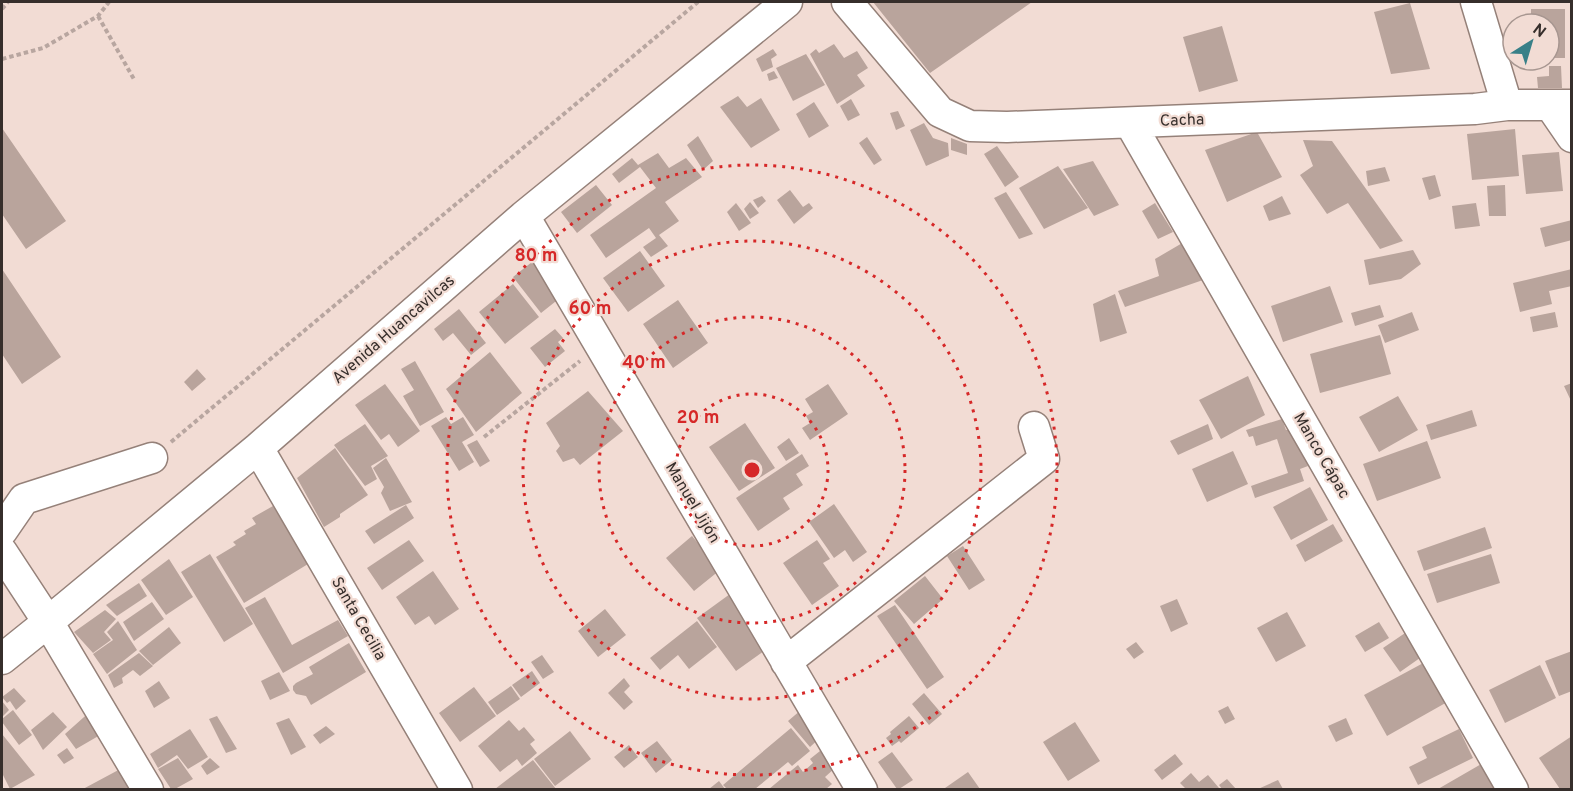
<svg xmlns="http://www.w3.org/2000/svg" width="1573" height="791" font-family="Overpass,sans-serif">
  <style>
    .building { fill: #b9a49c }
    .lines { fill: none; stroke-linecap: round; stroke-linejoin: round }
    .minor-casing { stroke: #958179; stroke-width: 33 }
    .path { stroke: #b8a6a0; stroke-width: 4; stroke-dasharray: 4.5 3; stroke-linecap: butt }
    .minor { stroke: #fff; stroke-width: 30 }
    .ring { fill: none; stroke: #d62828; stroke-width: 3; stroke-dasharray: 3 6 }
    .labels { text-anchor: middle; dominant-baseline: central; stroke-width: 4.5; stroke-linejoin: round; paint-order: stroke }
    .street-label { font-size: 16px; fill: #362e2b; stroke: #f2dcd4 }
    .centre { fill: #d62828; stroke: #f2dcd4; stroke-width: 3 }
    .ring-label { font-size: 18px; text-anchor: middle; font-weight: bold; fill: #d62828; stroke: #f2dcd4; stroke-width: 4.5; stroke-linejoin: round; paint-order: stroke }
  </style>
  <rect width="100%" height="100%" fill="#f2dcd4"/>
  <!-- building -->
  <path class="building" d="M873 2H1032L930 73Z
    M1410 3 1430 69 1391 74 1374 12Z
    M1531 9H1565V58H1549V24H1531Z
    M1222 26 1238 81 1199 92 1183 37Z
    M834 44 844 58 857 51 868 68 857 75 865 86 837 104 810 54 816 49 819 53Z
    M773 49 777 55 771 59 773 67 762 72 756 59Z
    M806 54 825 85 793 101 776 68Z
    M1549 66H1561L1562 88H1538L1537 77 1549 76Z
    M774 71 778 78 769 81 767 74Z
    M738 96 747 107 761 98 780 130 751 148 720 107Z
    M851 99 860 115 848 121 840 106Z
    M814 102 829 126 809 138 796 114Z
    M898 111 905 126 896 130 890 113Z
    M924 123 933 138 948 143 949 156 926 166 910 130Z
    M2 128 66 221 26 249 2 214Z
    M1515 129 1519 176 1472 180 1467 134Z
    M1257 132 1282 177 1227 202 1205 150Z
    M698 136 713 161 703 170 687 145Z
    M867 137 882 160 874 165 859 143Z
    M951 138 967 144V155L951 150Z
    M1303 140 1332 141 1403 241 1380 249 1348 203 1327 214 1300 175 1313 166Z
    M997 146 1019 177 1005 187 984 154Z
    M1559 152 1563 191 1526 194 1522 155Z
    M658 153 669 168 686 158 702 177 665 202 679 221 659 235 668 246 651 257 643 247 656 238 649 228 606 258 590 235 656 188 640 167 619 183 612 174 632 158 638 165Z
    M1093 161 1119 205 1094 216 1063 169Z
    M1058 166 1088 208 1044 229 1019 188Z
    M1385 167 1390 181 1368 186 1366 171Z
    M1435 175 1441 196 1429 200 1422 178Z
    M596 185 612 205 577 233 561 212Z
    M1505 185 1506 216H1489L1487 186Z
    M790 190 803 207 809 203 813 208 794 224 777 200Z
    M1006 192 1033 234 1019 239 994 198Z
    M762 196 766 201 758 208 753 200Z
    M1282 196 1291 214 1269 221 1263 206Z
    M750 202 759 213 750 219 744 209Z
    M736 203 751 223 739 231 727 212Z
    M1155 203 1173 232 1158 239 1142 211Z
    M1476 203 1480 226 1455 229 1452 206Z
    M1572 220V240L1545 247 1540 228Z
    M1184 242 1203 280 1125 307 1118 291 1159 276 1155 259Z
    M1413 250 1421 264 1401 279 1369 285 1364 260Z
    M640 251 665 286 628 312 603 278Z
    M537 258 565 294 541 313 513 277Z
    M2 269 61 357 22 384 2 354Z
    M1572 269V286L1549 291 1552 304 1520 312 1513 283Z
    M513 284 539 317 505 344 479 312Z
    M1330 286 1343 322 1283 342 1271 306Z
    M1115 294 1127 333 1100 342 1093 304Z
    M678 300 708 343 673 368 643 324Z
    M1380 305 1384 317 1355 326 1351 313Z
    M459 309 486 343 471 355 453 333 443 341 434 329Z
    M1412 312 1419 330 1385 343 1378 325Z
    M1555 312 1558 327 1533 332 1530 317Z
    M555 329 563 338 558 342 565 351 545 367 530 348Z
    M1380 335 1391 374 1320 393 1310 354Z
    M490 352 522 393 476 432 446 389Z
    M415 361 444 412 420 426 403 396 414 390 401 369Z
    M197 369 206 379 192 391 184 382Z
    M1248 376 1265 415 1221 439 1199 400Z
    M1572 383V403L1564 386Z
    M385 384 420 431 398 447 389 434 381 440 355 405Z
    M828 384 848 414 810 440 802 428 810 423 806 416 813 412 805 399Z
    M588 391 623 431 580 465 574 458 563 462 556 451 560 446 546 423Z
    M1398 396 1418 430 1379 452 1359 417Z
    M1472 410 1477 426 1431 440 1426 425Z
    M446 417 451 424 463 417 474 435 462 442 474 462 459 471 431 426Z
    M1282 419 1286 430 1294 427 1308 466 1300 469 1304 481 1255 498 1251 486 1288 473 1277 439 1256 446 1253 436 1249 437 1246 430Z
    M745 423 775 468 739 491 709 447Z
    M365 424 388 456 371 466 377 479 365 486 334 445Z
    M1208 424 1213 439 1178 455 1170 441Z
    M789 438 799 453 786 461 777 447Z
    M477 440 490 461 480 467 467 445Z
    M1427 441 1441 478 1377 501 1363 464Z
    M335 448 368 495 340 514V517L324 527 297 478Z
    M1233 451 1248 484 1207 502 1192 469Z
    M802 454 809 466 796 474 803 485 783 498 790 509 758 531 736 498Z
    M386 458 412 502 390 511 381 493 384 487 373 468Z
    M1310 487 1328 520 1291 540 1273 507Z
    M834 504 867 552 853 562 845 550 834 558 809 522Z
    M406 505 414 518 374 544 365 531Z
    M273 506 308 564 244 603 216 557 236 545 233 542 246 534 244 531 256 524 252 518Z
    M1333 524 1343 541 1305 562 1296 545Z
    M1485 527 1492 548 1424 571 1417 551Z
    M692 536 720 570 694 591 666 558Z
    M409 540 424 561 382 590 367 568Z
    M817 540 830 559 823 563 839 586 812 605 783 563Z
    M963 546 985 580 969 590 947 556Z
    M210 554 253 624 224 642 181 572Z
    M1491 554 1500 583 1437 603 1427 574Z
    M169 559 193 597 166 615 141 580Z
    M433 571 459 609 435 625 429 616 415 625 396 597Z
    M925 576 943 599 914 624 894 601Z
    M139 583 147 596 117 616 106 605Z
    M730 594 768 648 736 671 697 618Z
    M265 597 292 645 338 620 348 636 283 673 245 608Z
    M1177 599 1188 624 1171 632 1160 606Z
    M152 602 164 619 134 641 123 622Z
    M895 605 944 677 927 689 877 616Z
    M605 609 626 635 598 657 578 631Z
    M105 610 116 619 104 632 111 640 93 653 74 632Z
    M1287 612 1306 646 1276 662 1257 628Z
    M118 621 137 650 107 674 93 654 113 640 107 632Z
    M697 621 717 647 689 669 678 655 660 670 650 658Z
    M1379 622 1389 638 1365 652 1355 636Z
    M169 627 181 643 153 665 139 651Z
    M1411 629 1427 653 1400 672 1383 648Z
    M1136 642 1144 652 1134 659 1126 649Z
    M349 643 366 672 311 705 306 696 296 694 293 690V686L296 683 313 674 309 667Z
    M1572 651V691L1559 696 1545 661Z
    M139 653 153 666 140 676 133 670 122 678 123 683 114 688 108 675Z
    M542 655 554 672 543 679 531 662Z
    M1427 661 1449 701 1387 736 1364 695Z
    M1540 665 1556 698 1505 723 1489 690Z
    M532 671 540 683 521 697 512 685Z
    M279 672 290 691 270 700 261 681Z
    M624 678 630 686 624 692 633 702 624 710 608 693Z
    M159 681 170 698 154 708 145 691Z
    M511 686 520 699 497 715 488 702Z
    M474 687 496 716 460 742 439 713Z
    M14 688 26 701 16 710 10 701 7 703 2 697Z
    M924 693 942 714 929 725 912 704Z
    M2 701 9 710 2 717Z
    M1228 706 1235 719 1225 724 1218 711Z
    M93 709 107 731 76 749 65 734Z
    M13 710 32 735 19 745 2 722V719Z
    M801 710 823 735 810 747 788 721Z
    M53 712 67 727 43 750 31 730Z
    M217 716 237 749 226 753 209 719Z
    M909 716 919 728 901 743 899 741 892 746 886 738 891 734 890 732Z
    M289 718 306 747 291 755 276 723Z
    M1346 718 1353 734 1336 742 1328 726Z
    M509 720 519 731 524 727 535 740 530 744 537 753 522 766 517 759 500 772 478 746Z
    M1075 722 1100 761 1068 781 1043 742Z
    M326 726 335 734 320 744 313 735Z
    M791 728 810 751 792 766 788 762 755 789H727L723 785Z
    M190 729 208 757 188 769 177 755 158 768 150 754Z
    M1459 729 1473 758 1418 785 1409 767 1427 758 1422 747Z
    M570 731 591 759 555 786 534 759Z
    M2 734 35 775 10 789 2 773Z
    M1572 736V789H1560L1539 758Z
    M657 741 672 760 656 773 641 753Z
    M629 745 638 757 624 768 614 757Z
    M67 748 74 758 64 764 57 755Z
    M820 751 835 768 825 777 832 784 826 789H769L798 765 803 772 813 763 810 759Z
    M892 752 913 780 899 789H897L878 762Z
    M1175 754 1183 764 1162 780 1154 770Z
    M178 758 193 779 175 789H171L158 769Z
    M210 758 220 767 207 775 201 766Z
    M533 760 556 789H495Z
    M1483 763 1499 789H1438Z
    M124 767 137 789H83Z
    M968 772 980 789H947L945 788Z
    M1191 773 1199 782 1208 775 1219 788 1218 789H1186L1180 783Z
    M1227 779 1236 789H1222L1219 785Z
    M1278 780 1283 789H1258Z
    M719 781 725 789H709Z"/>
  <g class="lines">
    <defs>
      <path id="minor" d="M847 2 940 112 970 126 1007 127 1475 109 1507 105H1572
        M1476 2 1507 105
        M1550 105 1572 137
        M1130 123 1513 790
        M524 216 862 790
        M258 448 457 790
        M2 531 24 499 152 458
        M2 552 48 622 148 790
        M2 659 48 622 258 448 524 216 787 2
        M786 662 1044 459 1034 427"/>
    </defs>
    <!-- minor casing -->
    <use href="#minor" class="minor-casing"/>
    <!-- path -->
    <path class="path" d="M2 9 8 2
      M98 16 135 81
      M2 59 43 48 98 16 109 2
      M484 437 580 361
      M171 442 698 2"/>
    <!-- minor -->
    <use href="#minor" class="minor"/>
  </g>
  <!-- distance rings -->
  <g class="ring">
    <circle cx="752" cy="470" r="76"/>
    <circle cx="752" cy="470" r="153"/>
    <circle cx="752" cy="470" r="229"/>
    <circle cx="752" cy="470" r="305"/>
  </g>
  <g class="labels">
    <!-- street labels -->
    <g class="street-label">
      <text transform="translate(1182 121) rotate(-2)">Cacha</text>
      <text transform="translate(394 330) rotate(-41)">Avenida Huancavilcas</text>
      <text transform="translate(1321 456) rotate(60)">Manco Cápac</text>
      <text transform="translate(692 503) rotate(59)">Manuel Jijón</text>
      <text transform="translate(358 619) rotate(60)">Santa Cecilia</text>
    </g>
  </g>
  <circle cx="752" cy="470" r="9" class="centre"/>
  <g class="ring-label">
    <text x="536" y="261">80 m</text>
    <text x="590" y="314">60 m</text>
    <text x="644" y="368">40 m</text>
    <text x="698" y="423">20 m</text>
  </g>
  <!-- border -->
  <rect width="1573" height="791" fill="none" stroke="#362e2b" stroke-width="6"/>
  <!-- north arrow -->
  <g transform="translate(1531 42) rotate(37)"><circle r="28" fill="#f2dcd4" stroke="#a79690" stroke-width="1.5"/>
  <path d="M0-4.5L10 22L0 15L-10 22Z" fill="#388088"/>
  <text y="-9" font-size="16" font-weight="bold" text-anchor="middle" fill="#362e2b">N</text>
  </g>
</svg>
